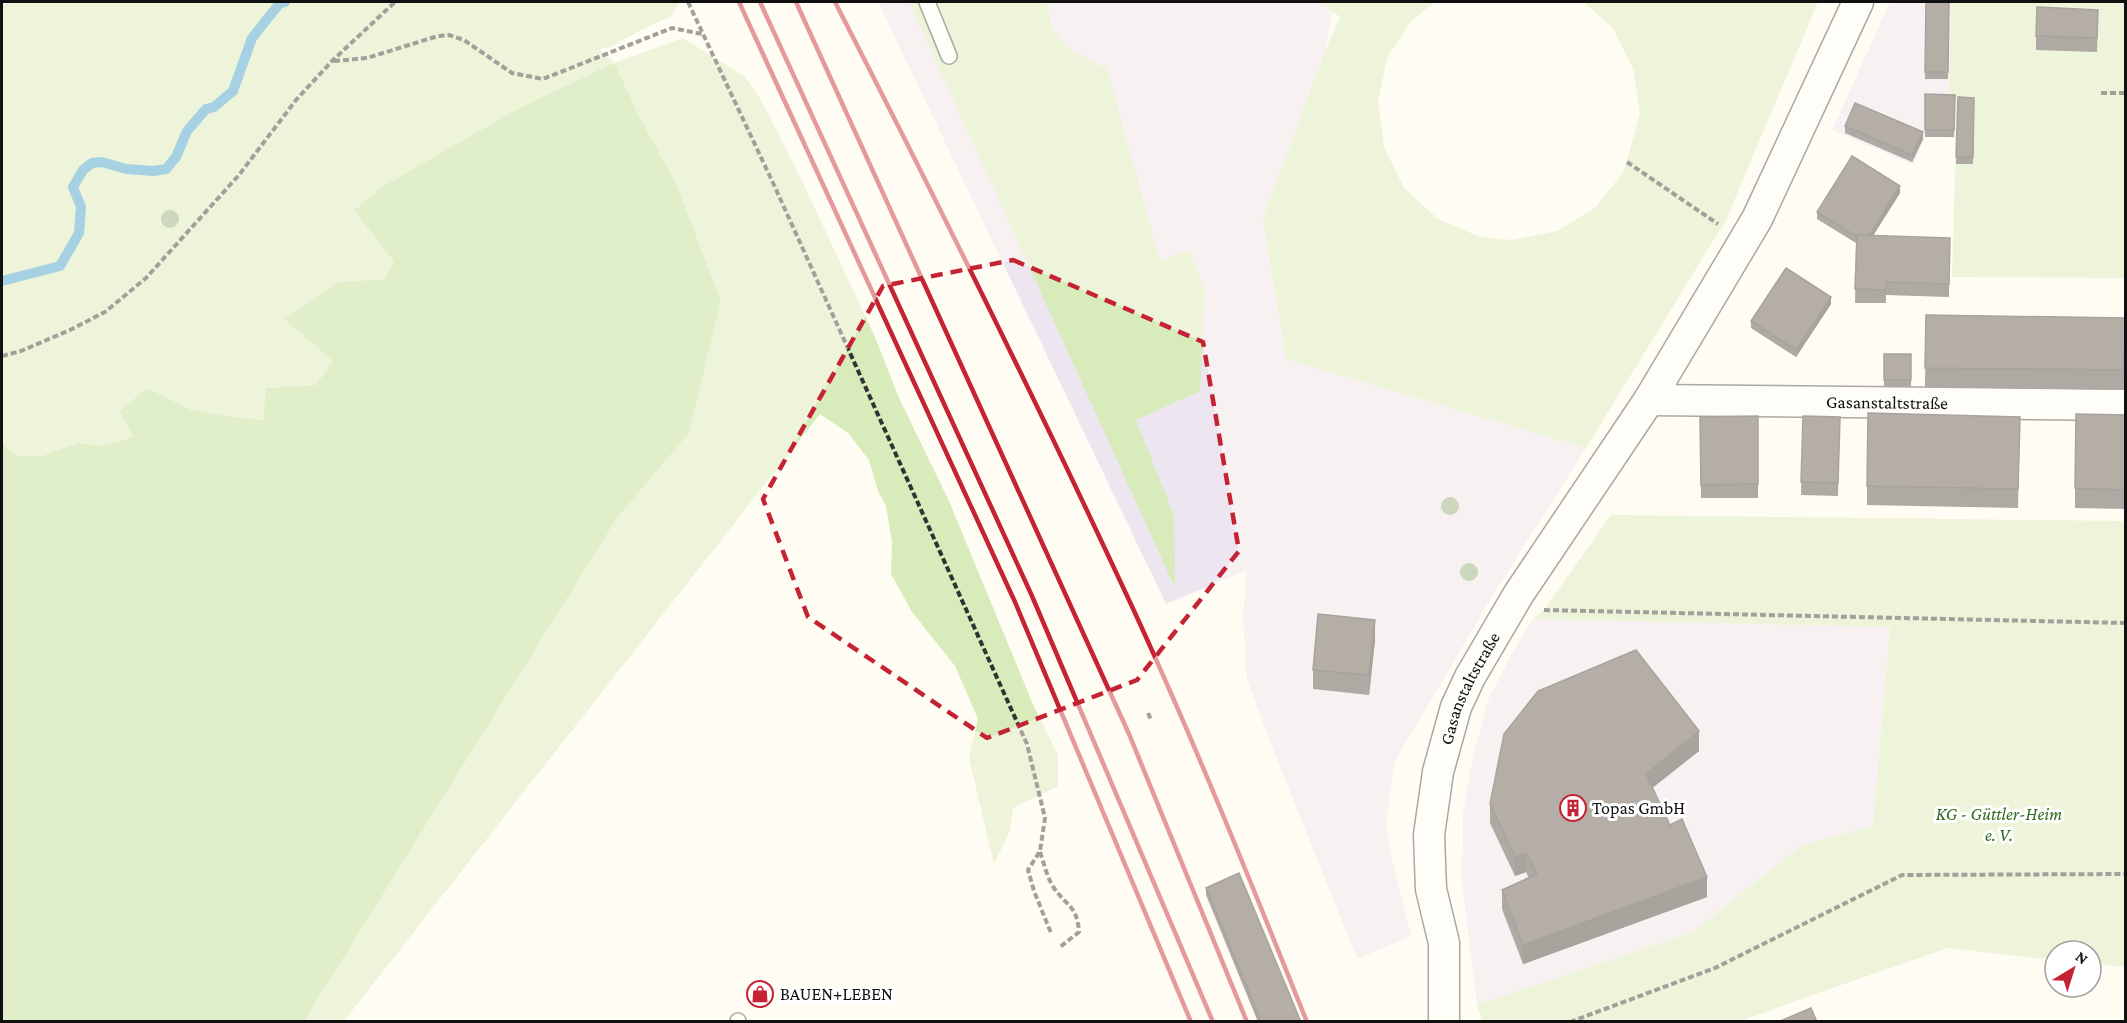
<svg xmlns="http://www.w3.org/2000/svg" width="2127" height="1023" font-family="'Crimson Pro',serif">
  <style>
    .industrial { fill: #ede5ef }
    .green { fill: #d7ebbb }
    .forest { fill: #bcdd9a }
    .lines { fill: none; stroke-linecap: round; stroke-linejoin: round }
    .stream { stroke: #3b9ed1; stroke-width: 10 }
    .service-casing { stroke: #434343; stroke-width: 18 }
    .minor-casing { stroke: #434343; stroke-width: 33 }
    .path { stroke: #323232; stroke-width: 4; stroke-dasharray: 6 3; stroke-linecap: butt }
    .service { stroke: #fff; stroke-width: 15 }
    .minor { stroke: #fff; stroke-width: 30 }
    .rail { stroke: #c52334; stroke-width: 4.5 }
    .tree { fill: #8eac7d }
    .wall { fill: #4d4541 }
    .shaded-wall { fill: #3e3835 }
    .building { fill: #59504c; stroke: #3e3835; stroke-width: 1.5 }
    .marked { fill: none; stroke: #c52334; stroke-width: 4.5; stroke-dasharray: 12 8; stroke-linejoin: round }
    .labels { text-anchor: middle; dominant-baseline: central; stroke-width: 6; stroke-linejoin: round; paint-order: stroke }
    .street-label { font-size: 18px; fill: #101010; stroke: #fff }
    .poi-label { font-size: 18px; fill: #101010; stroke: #fff; text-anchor: start }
    .park-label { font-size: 18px; font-style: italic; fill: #326b1d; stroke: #fff }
  </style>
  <rect width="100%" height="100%" fill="#fffcf3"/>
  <!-- industrial -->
  <path class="industrial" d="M878 2H1320L1333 12 1325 51 1263 218 1286 359 1586 448 1496 590 1395 761 1386 822 1392 860 1411 936 1357 959 1272 747 1247 679 1243 617 1247 570 1166 604Z
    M1890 2H1951L1949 100 1957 101 1956 138 1925 137 1914 165 1832 130Z
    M1533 619 1890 627 1873 826 1802 845 1694 931 1477 1005 1462 881 1463 813 1473 756 1489 698 1513 651Z"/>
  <!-- green -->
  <path class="green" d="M2 2H680L671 16 635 33 612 47 599 49 614 63 683 38 745 77 761 100 802 181 875 337 899 398 949 501 1032 702 1058 755V786L1013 808 1010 831 994 864 969 758 978 719 955 666 912 612 891 574 892 542 886 506 878 491 869 460 848 433 820 414 344 1021H304L617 518 689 433 721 299 676 183 640 118 613 63 354 212 394 262 384 279 339 282 285 318 334 361 316 385 266 388 263 420 232 417 191 410 147 388 134 437 101 446 79 444 42 456H18L2 443Z
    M909 2H1047L1052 30 1070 50 1107 69 1160 261 1189 250 1205 291 1200 391 1136 420 1174 515 1175 588Z
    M1320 2H1435L1412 20 1387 58 1378 102 1384 147 1404 188 1438 219 1480 237 1512 240 1557 231 1596 207 1624 171 1640 113 1633 68 1612 27 1583 2H1818L1726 220 1586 448 1286 359 1263 218 1325 51 1340 17Z
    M1951 2H2125V278L1952 277 1957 101 1949 100Z
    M1611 515 2125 521V967L2091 963V951H2055V960L1948 948 1818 993 1741 1021H1482L1477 1005 1694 931 1802 845 1873 826 1890 627 1533 619 1544 610Z"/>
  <!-- forest -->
  <path class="forest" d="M614 63 640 118 676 183 721 300 689 433 617 518 304 1021H2V443L18 456H42L79 443 101 446 133 437 120 411 147 388 191 410 232 417 263 420 266 388 316 385 333 361 284 319 339 282 384 279 394 262 354 211 382 187 516 110Z"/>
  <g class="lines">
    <!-- stream -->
    <path class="stream" d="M2 281 60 266 79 233 81 207 73 187 83 170 92 163 102 162 126 169 154 171 166 169 176 157 187 131 206 109 214 107 233 91 252 38 280 3 285 2"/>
    <defs>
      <path id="service" d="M927 2 949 56
        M738 1021V1022"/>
      <g id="minor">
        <path id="s1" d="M1649 400 2126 405"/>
        <path id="s2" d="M1444 1022V943L1431 889 1429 835 1438 772 1456 707 1470 677 1518 595 1649 400 1757 219 1858 2"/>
      </g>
    </defs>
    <!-- service casing -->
    <use href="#service" class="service-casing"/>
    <!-- minor casing -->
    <use href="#minor" class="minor-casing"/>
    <!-- path -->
    <path class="path" d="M688 2 774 185 1027 744 1045 818 1040 851 1028 870 1034 891 1051 933
      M334 61 367 58 438 36 449 35 464 40 512 73 543 79 672 28 702 34
      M2101 93H2126
      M1627 162 1718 224
      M2 356 21 351 70 330 105 312 146 278 239 175 296 100 332 61 395 2
      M1544 610 2126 623
      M1148 713 1151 720
      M1040 852C1044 863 1047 878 1054 888 1067 907 1077 905 1079 932L1060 947
      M1570 1022 1715 968 1902 875 2126 874"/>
    <!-- service -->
    <use href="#service" class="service"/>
    <!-- minor -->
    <use href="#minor" class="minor"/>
    <!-- rail -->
    <path class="rail" d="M739 2 1015 602 1191 1022
      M760 2 1032 596 1213 1022
      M796 2 1129 734 1247 1022
      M835 2C936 199 1035 398 1129 600 1193 738 1250 880 1307 1022"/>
  </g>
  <!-- trees -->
  <g class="tree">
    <circle cx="170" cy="219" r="9"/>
    <circle cx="1450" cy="506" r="9"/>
    <circle cx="1469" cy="572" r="9"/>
  </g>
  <!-- wall -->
  <path class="wall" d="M1926 2H1949L1948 79H1925Z
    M2098 24 2097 52 2036 50V36Z
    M1925 94 1955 95 1954 137H1925Z
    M1958 97 1974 98 1973 164H1956Z
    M1845 126 1923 139 1912 162 1845 133Z
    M1900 193 1873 236 1950 238 1949 297 1886 295V303H1855L1856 243 1817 219V212Z
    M1831 304 1796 357 1751 328V321Z
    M1926 315 2125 318 2124 390 1925 387Z
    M1884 354H1911V387H1884Z
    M2126 415V509L2075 508V488Z
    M1758 416V498H1701L1700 417Z
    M1803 416 1840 417 1838 496 1801 495Z
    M2020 417 2018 508 1867 505V486Z
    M1375 640 1369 695 1313 689V670Z
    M1699 751 1652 788 1670 825 1707 897 1523 964 1502 909V890L1529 878 1526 872 1515 876 1490 823V804Z
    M1206 888 1301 1022H1258L1206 895Z"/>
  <!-- shaded-wall -->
  <path class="shaded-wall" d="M1923 132V139L1912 162V155Z
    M1900 186V193L1865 248V242Z
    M1831 297V304L1796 357V350Z
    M1375 620V640L1369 695V675Z
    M1699 731V751L1646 793V774Z
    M1526 853V872L1515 876V857Z
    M1707 877V897L1523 964V945Z"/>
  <!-- building -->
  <path class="building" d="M1926 2H1949L1948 72H1925Z
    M2037 7 2098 10 2097 38 2036 36Z
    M1925 94 1955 95 1954 130H1925Z
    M1958 97 1974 98 1973 157H1956Z
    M1855 103 1923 132 1912 155 1845 126Z
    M1852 156 1900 186 1869 236 1857 235 1856 236 1817 212Z
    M1857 235 1950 238 1949 284 1886 282V290L1855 289Z
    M1786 268 1831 297 1796 350 1751 321Z
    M1926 315 2125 318 2124 370 1925 368Z
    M1884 354H1911V380H1884Z
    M1868 413 2020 417 2018 489 1867 486Z
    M2076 414 2126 415V490L2075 488Z
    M1758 416V484L1701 485 1700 417Z
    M1803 416 1840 417 1838 483 1801 482Z
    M1318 614 1375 620 1369 675 1313 670Z
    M1636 650 1699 731 1646 774 1670 825 1682 819 1707 877 1523 945 1502 890 1537 874 1526 853 1515 857 1490 804 1504 734 1538 691Z
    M1239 873 1301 1022H1261L1245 982 1206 888Z
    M1811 1008 1817 1022H1778Z"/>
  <!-- marked area -->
  <path d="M0 0H2127V1023H0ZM1013 260 1203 342 1239 551 1137 680 987 738 808 617 763 499 883 286Z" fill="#fffcf3" fill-opacity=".55" fill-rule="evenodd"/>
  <path class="marked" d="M1013 260 1203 342 1239 551 1137 680 987 738 808 617 763 499 883 286Z"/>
  <!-- icons -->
  <defs>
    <symbol id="building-ring" viewBox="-11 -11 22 22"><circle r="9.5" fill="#fff" stroke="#c52334" stroke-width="1.5"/><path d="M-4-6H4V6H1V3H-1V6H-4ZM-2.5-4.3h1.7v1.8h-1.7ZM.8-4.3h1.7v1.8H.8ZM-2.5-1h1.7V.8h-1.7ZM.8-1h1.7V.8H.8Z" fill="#c52334"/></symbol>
    <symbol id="shop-ring" viewBox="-11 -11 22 22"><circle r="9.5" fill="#fff" stroke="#c52334" stroke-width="1.5"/><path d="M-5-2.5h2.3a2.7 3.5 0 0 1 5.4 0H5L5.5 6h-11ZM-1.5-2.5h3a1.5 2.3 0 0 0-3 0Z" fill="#c52334"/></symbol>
  </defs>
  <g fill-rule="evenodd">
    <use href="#building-ring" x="1558" y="793" width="30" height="30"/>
    <use href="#shop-ring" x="745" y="979" width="30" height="30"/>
  </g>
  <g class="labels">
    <!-- street labels -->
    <g class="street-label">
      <text stroke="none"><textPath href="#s1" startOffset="238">Gasanstaltstraße</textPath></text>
      <text stroke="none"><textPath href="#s2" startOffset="342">Gasanstaltstraße</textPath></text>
    </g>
    <!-- poi labels -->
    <g class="poi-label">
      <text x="1592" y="808">Topas GmbH</text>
      <text x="780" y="994">BAUEN+LEBEN</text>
    </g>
    <!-- park labels -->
    <g class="park-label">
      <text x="1999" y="814">KG - Güttler-Heim<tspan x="1999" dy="21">e. V.</tspan></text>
    </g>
  </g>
  <!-- border -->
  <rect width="2127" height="1023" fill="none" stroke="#101010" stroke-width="6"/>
  <!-- north arrow -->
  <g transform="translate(2073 969) rotate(38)"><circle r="28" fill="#ffffff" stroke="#9f9f9f" stroke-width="1.5"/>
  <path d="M0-4.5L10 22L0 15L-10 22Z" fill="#c52334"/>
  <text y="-9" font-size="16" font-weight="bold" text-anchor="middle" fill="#101010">N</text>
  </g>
</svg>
